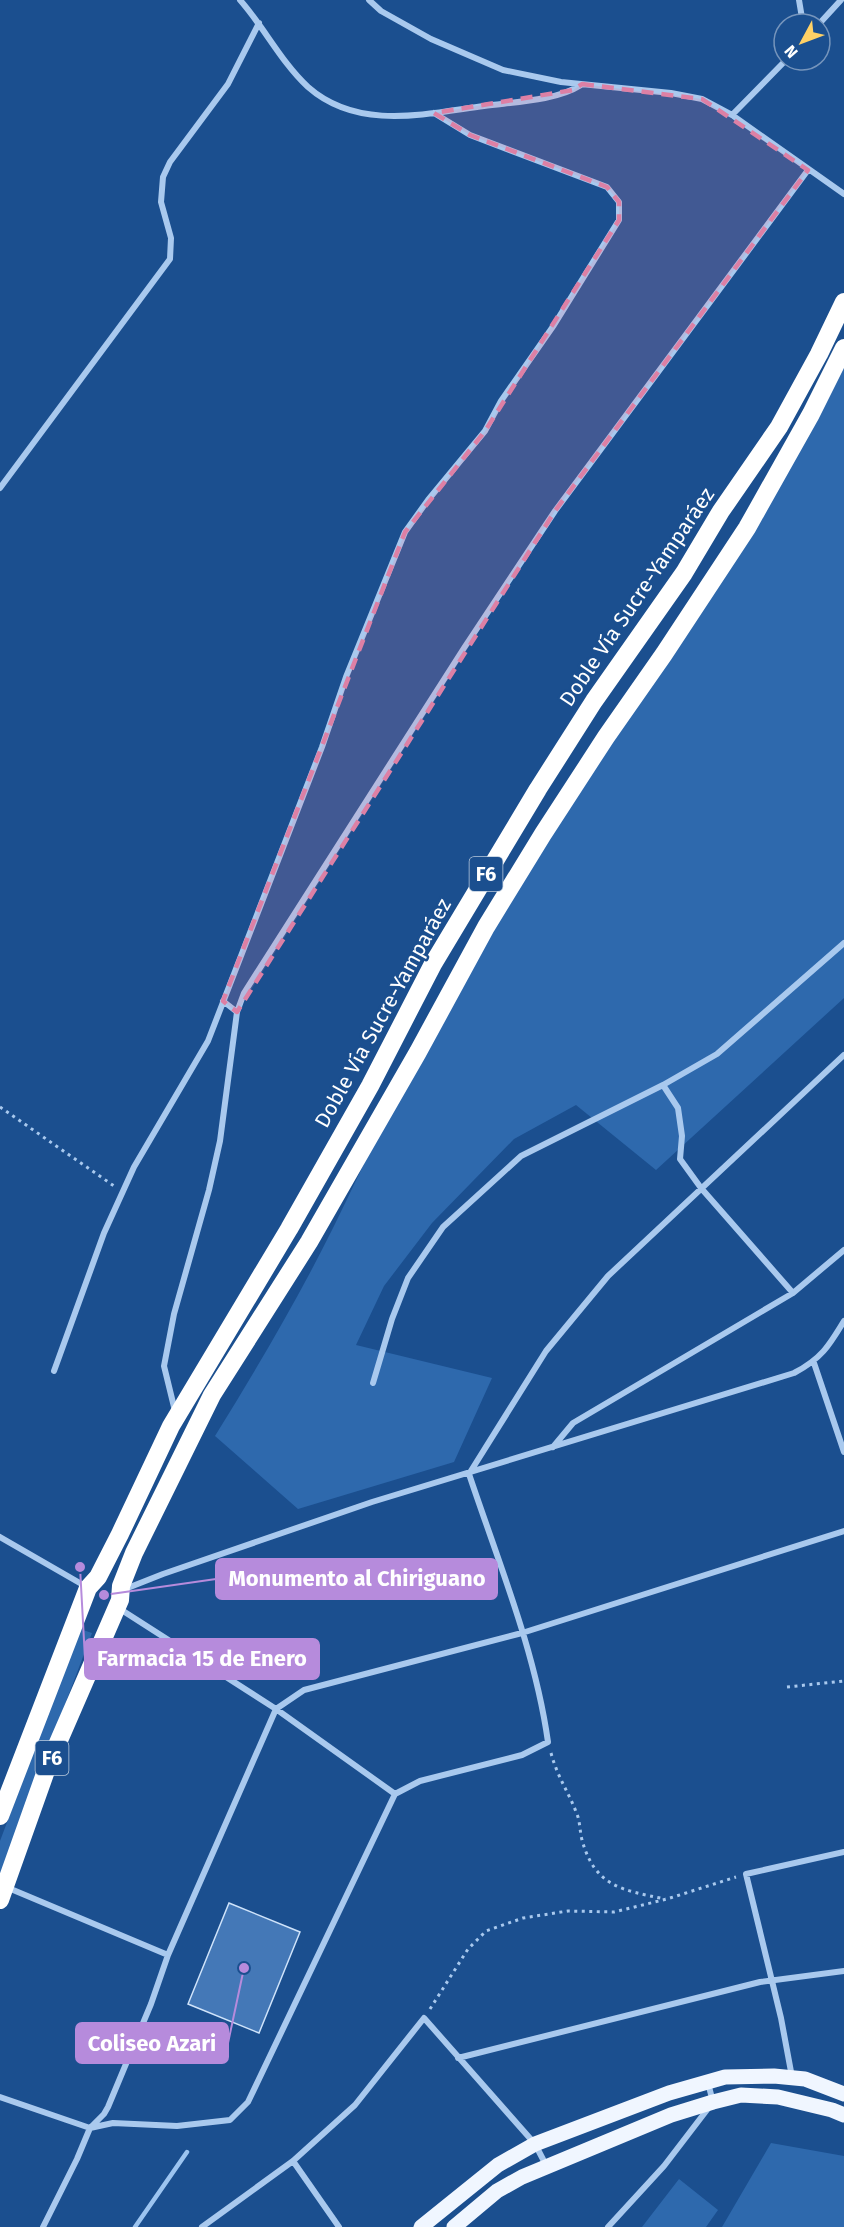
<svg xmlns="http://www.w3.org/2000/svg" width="844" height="2227" font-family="'Fira Sans',sans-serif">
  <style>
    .green { fill: #2e69ad }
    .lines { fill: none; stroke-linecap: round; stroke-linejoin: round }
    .stream { stroke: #9cc4f0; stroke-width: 4.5 }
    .building { fill: #4478b7; stroke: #cfe3fa; stroke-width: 1.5 }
    .path { stroke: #a9c9ee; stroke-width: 3; stroke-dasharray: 3 4.5; stroke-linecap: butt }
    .street { stroke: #a9c9ee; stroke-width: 6 }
    .primary { stroke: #f0f6ff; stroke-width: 15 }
    .highway { stroke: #fff; stroke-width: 18 }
    .marked { fill: #dd80a5; fill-opacity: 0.2; stroke: #dd80a5; stroke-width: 4.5; stroke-dasharray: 12 8; stroke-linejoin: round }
    .labels { text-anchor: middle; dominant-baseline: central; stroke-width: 5; stroke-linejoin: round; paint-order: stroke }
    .shield { fill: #1b4f8f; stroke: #bbcadd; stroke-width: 1.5 }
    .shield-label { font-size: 20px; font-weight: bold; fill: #fff }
    .street-label { font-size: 21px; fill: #fff; stroke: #1b4f8f }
    .leader { fill: none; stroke: #b68bdc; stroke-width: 2 }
    .callout-dot { fill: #b68bdc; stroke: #1b4f8f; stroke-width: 2 }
    .callout { fill: #b68bdc; stroke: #b68bdc; stroke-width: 2 }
    .callout-label { font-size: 22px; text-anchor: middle; font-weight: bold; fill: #fff }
  </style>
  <rect width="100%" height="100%" fill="#1b4f8f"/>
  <!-- green -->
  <path class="green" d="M844 368V998L656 1170 576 1105 514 1139 432 1223 384 1286 356 1345 492 1378 454 1462 298 1509 215 1436C257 1368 298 1299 334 1226 369 1155 401 1083 439 1013Z
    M80 1629 92 1633 0 1876V1841Z
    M771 2143 844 2156V2227H722Z
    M679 2179 718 2210 706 2227H642Z"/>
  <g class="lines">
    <!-- stream -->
    <path class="stream" d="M135 2227 187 2152"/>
  </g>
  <!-- building -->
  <path class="building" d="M229 1903 300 1932 259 2033 188 2004Z"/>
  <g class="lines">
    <!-- path -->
    <path class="path" d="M0 1107 114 1186
      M787 1687 844 1681
      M551 1753C558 1779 570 1794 578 1817 580 1824 580 1832 582 1840 595 1887 622 1890 665 1899
      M430 2009 468 1949 486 1931 523 1918 568 1911 614 1912 667 1899 736 1877"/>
    <!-- street -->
    <path class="street" d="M240 0C264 27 281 62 308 87 358 131 425 114 484 106 513 102 556 101 581 85
      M369 0 381 11 431 39 503 70 561 82 671 93 702 99 732 115 844 194
      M799 0 803 24
      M819 24 841 0
      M732 115 786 60
      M0 488 170 259 171 238 161 202 163 177 170 162 228 84 259 23
      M223 1001 237 1012
      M663 1085 678 1108 682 1136 680 1159 701 1188 793 1293
      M814 1363 844 1452
      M54 1371 104 1233 134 1167 208 1041 322 747 346 677 405 532 428 500 485 431 501 401 554 325 619 220V202L607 187 470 135 434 113
      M373 1383 392 1319 408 1278 443 1227 521 1156 663 1085 717 1054 844 943
      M175 1411 164 1366 174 1314 209 1190 220 1141 237 1012 244 993 464 648 555 511 808 170
      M553 1447 573 1423 793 1293 844 1250
      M0 1537 85 1586
      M125 1589 163 1574 372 1502 794 1373C821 1359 829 1346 844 1321
      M120 1609 276 1709 395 1794
      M6 1887 168 1955
      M458 2058 760 1982 844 1971
      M792 2077 781 2018 746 1874 844 1852
      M0 2097 90 2128 113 2123 177 2126 230 2120 248 2102 395 1794 420 1781 522 1755 548 1742C535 1650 498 1561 469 1474L546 1351 608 1276 844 1055
      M293 2161 339 2227
      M43 2227 77 2159 90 2128 104 2114 108 2107 151 2004 168 1955 276 1709 304 1690 522 1633 844 1531
      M202 2227 293 2161 355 2105 424 2018 535 2144 547 2167
      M608 2227 664 2166 713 2102 708 2083"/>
    <!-- primary -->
    <path class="primary" d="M421 2227 498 2165 535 2144 669 2093 725 2077 774 2076 805 2079 844 2094
      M454 2227 497 2191 522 2177 671 2115 713 2102 741 2095 778 2097 832 2110 844 2115"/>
    <!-- highway -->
    <path class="highway" d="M0 1816 88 1588 98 1577 120 1534 171 1426 289 1229 370 1086 433 964 538 789 594 701 684 573 721 511 779 427 819 354 844 302
      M0 1900 47 1768 120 1600 121 1586 134 1553 212 1395 309 1242 418 1052 486 927 543 834 606 737 664 654 747 528 811 414 844 348"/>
  </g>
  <!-- marked area -->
  <path class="marked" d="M582 84 702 99 808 170 555 511 237 1012 223 1001 405 532 485 431 619 220V202L607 187 470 135 434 113 573 90Z"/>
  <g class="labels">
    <!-- shield labels -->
    <g class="shield">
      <rect x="469.5" y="857" width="33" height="34" rx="4.5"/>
      <rect x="35.5" y="1741" width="33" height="34" rx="4.5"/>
    </g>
    <g class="shield-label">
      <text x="486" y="874">F6</text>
      <text x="52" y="1758">F6</text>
    </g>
    <!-- street labels -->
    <g class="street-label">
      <text transform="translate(637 597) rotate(-56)">Doble Vía Sucre-Yamparáez</text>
      <text transform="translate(383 1013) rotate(-61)">Doble Vía Sucre-Yamparáez</text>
    </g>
  </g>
  <!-- callouts -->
  <path class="leader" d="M104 1595L216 1579M80 1567L85 1659M244 1968L228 2043"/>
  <g class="callout-dot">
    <circle cx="104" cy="1595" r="6"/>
    <circle cx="80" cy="1567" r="6"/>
    <circle cx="244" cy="1968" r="6"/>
  </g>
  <g class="callout">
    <rect x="216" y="1559" width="281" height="40" rx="6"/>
    <rect x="85" y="1639" width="234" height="40" rx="6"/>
    <rect x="76" y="2023" width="152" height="40" rx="6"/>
  </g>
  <g class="callout-label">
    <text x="357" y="1586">Monumento al Chiriguano</text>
    <text x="202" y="1666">Farmacia 15 de Enero</text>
    <text x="152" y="2051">Coliseo Azari</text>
  </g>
  <!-- north arrow -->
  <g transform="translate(802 42) rotate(229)"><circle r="28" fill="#1b4f8f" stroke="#7695bc" stroke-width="1.5"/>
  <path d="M0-4.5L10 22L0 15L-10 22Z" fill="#ffd166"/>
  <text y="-9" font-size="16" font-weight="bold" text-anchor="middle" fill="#ffffff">N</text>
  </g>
</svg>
